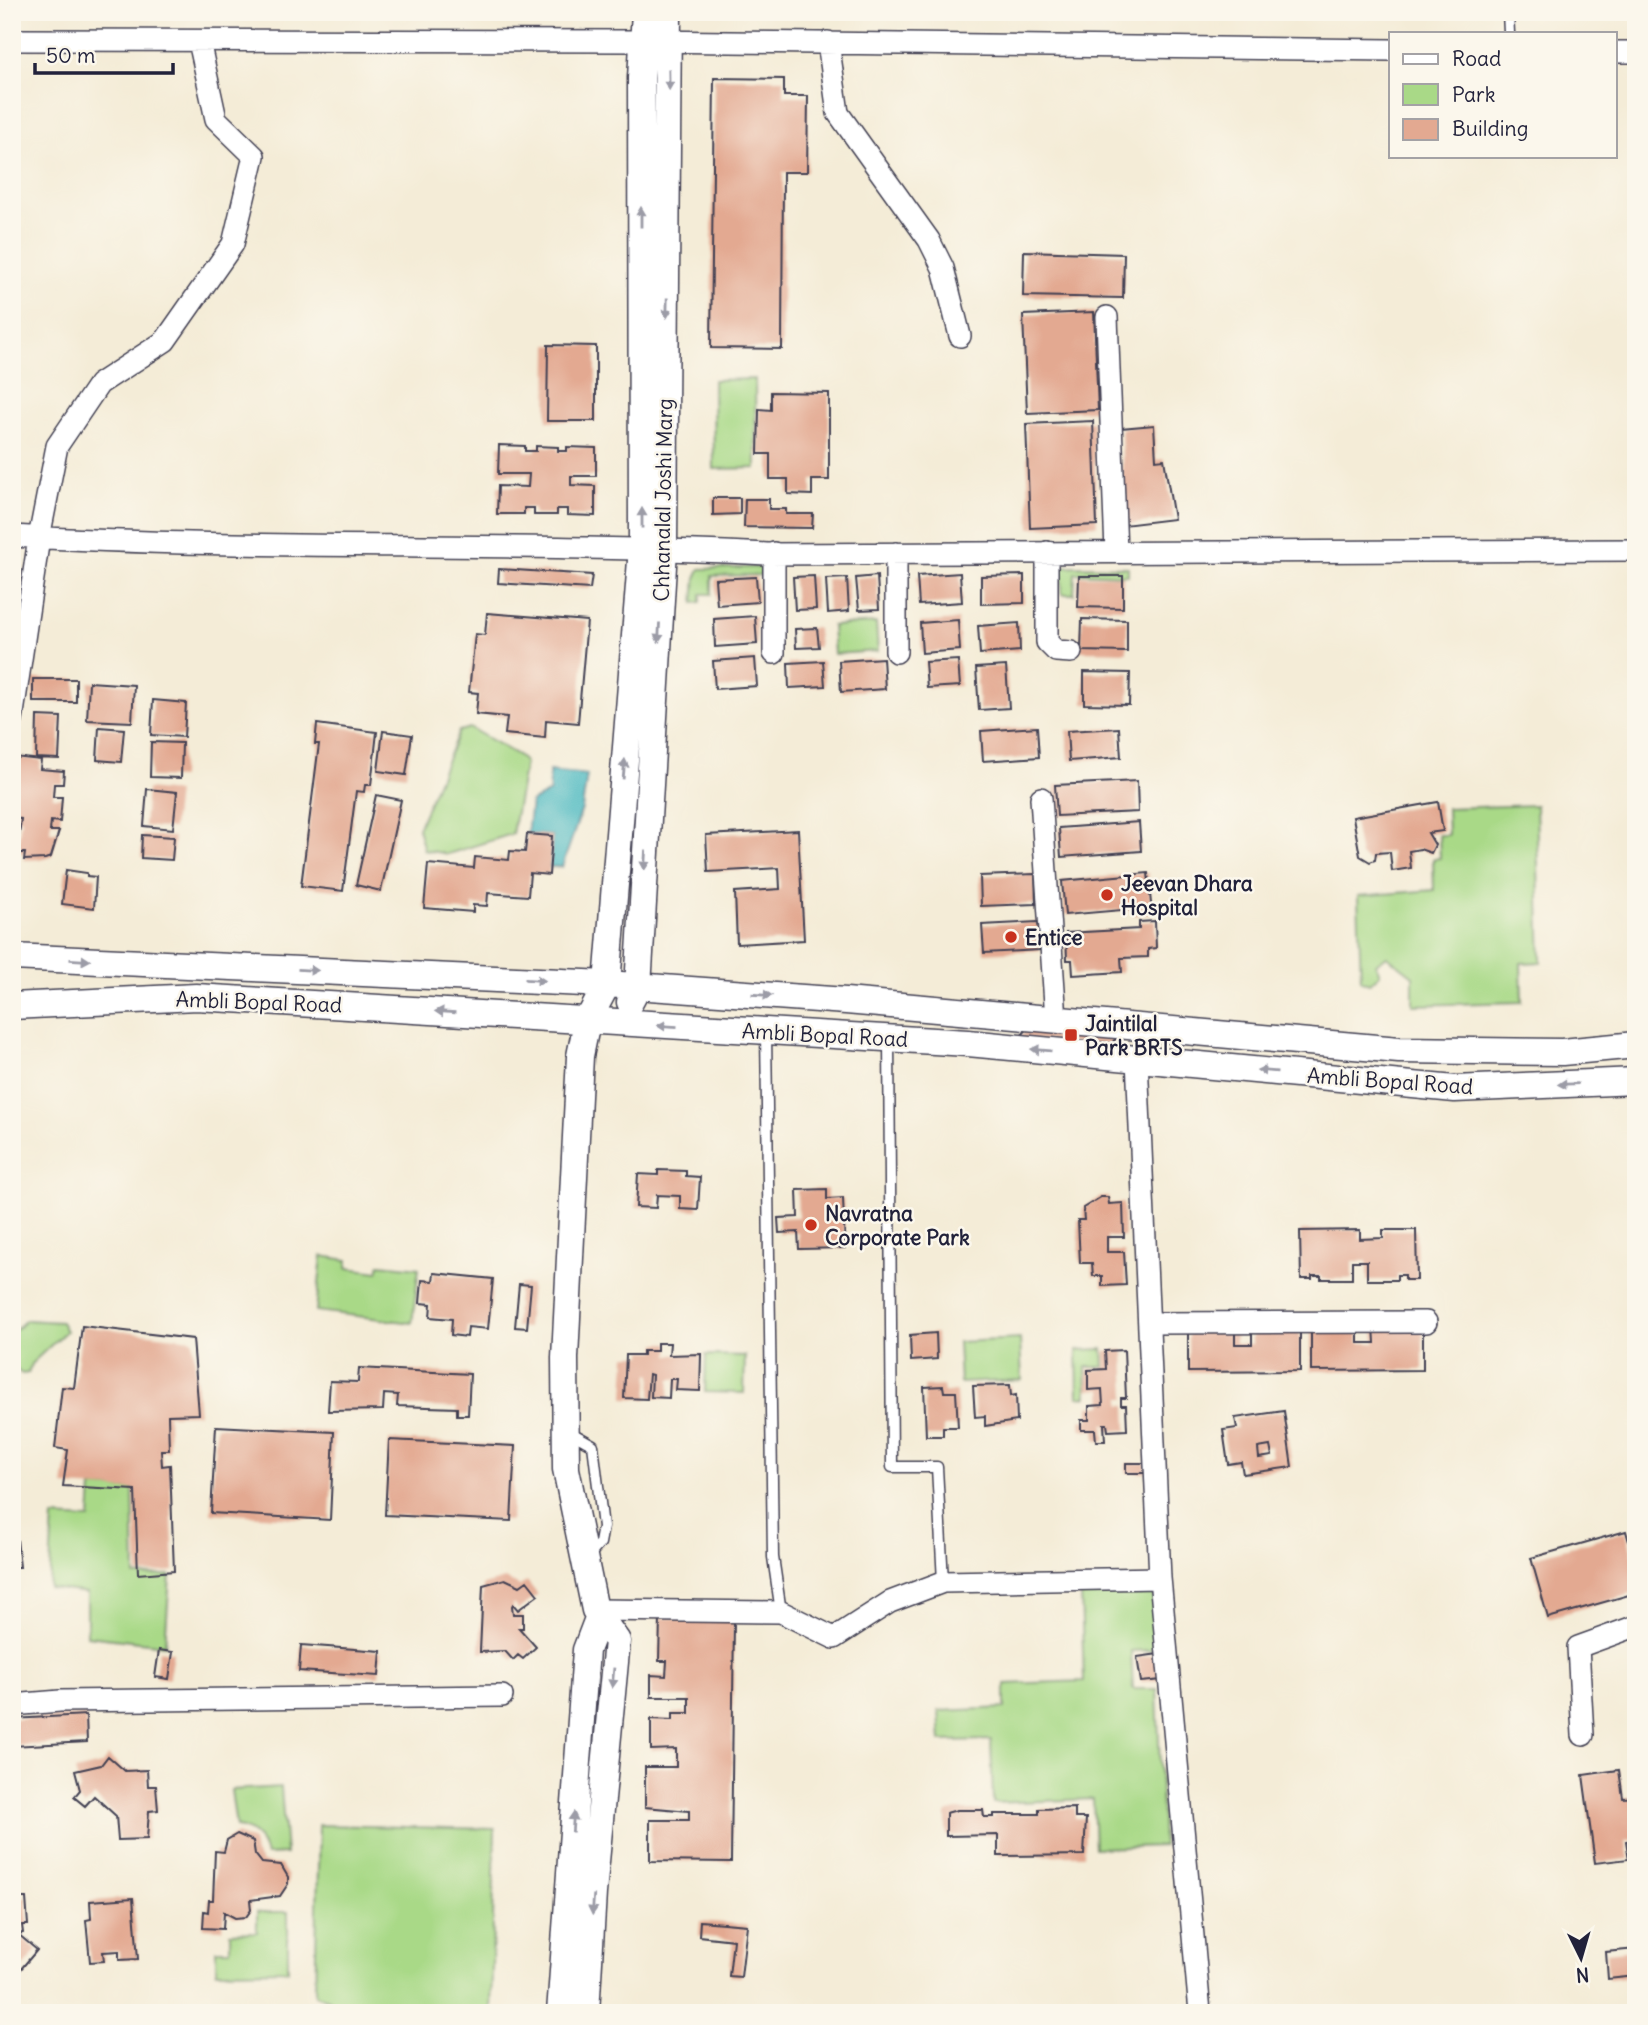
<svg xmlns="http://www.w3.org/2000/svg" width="1648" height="2025" font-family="Delius,sans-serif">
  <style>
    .green { fill: #a9d987; stroke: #667e61; stroke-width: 2 }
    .water { fill: #49b8c0; stroke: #366d7e; stroke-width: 2 }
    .building { fill: #e3a991; fill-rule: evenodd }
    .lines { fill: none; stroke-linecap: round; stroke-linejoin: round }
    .service-casing { stroke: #424052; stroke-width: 13 }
    .minor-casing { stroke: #424052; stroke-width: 24 }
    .tertiary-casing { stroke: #424052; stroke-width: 29 }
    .service { stroke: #fff; stroke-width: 10 }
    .minor { stroke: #fff; stroke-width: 21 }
    .tertiary { stroke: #fff; stroke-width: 26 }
    .oneway { fill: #9c9ca7 }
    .poi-dot { fill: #c8321e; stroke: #fbf7ec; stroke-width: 2.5 }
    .labels { text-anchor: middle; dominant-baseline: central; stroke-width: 5; stroke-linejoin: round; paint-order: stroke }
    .street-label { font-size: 21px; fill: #22223b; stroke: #fbf7ec }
    .poi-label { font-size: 21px; font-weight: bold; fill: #22223b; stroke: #fbf7ec; text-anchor: start }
  </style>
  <rect width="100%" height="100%" fill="#fbf7ec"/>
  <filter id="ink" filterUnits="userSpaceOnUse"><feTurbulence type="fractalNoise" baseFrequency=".0143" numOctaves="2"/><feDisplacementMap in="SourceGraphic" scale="14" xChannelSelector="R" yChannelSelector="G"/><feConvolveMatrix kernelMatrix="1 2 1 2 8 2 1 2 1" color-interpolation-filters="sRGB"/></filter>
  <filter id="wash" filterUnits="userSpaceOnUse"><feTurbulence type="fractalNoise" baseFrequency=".00686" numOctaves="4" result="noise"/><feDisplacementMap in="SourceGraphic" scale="28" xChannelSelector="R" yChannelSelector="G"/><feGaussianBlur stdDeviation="1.57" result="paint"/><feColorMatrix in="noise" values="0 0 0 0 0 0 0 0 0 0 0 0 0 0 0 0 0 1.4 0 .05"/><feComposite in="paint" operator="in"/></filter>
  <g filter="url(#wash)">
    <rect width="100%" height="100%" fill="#f4ecd7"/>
    <!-- green -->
    <path class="green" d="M755 379 756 468 714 469 713 380Z
      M1062 566 1128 567V575L1075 573 1074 594H1062Z
      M761 567V575L712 576V594H701V602L694 603 696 578 700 569Z
      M876 623 878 651 834 654 832 626Z
      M470 728 519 756 525 763 512 834 448 854 424 850 418 828 459 731Z
      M1536 805 1541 962 1521 963 1522 1002 1413 1005V976L1387 956 1376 964 1380 974 1370 983 1361 981 1358 896 1434 890 1433 859 1440 858 1439 835H1448L1447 808Z
      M322 1256 348 1260 347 1268 378 1272 380 1264 419 1268 412 1323 316 1311Z
      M26 1320 61 1322 66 1331 31 1364 28 1373 22 1374 14 1368 13 1332Z
      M1020 1339 1022 1380 960 1383 958 1342Z
      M1103 1349 1104 1367H1086L1087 1397H1078L1077 1350Z
      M706 1355 745 1356 744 1393 705 1392Z
      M92 1487 133 1489 135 1576 170 1575 165 1645 87 1636V1593L49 1588 53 1517 90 1519Z
      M1153 1591 1155 1650 1131 1651 1133 1689H1157L1163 1846 1095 1848 1093 1799 993 1803 991 1740 941 1741 939 1711 1005 1708V1684L1084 1681 1081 1594Z
      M281 1787 286 1854 266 1855C262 1840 252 1828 236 1827L231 1790Z
      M319 1825 495 1829 491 2013H343L329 1999 315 1995Z
      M257 1912H288V1970L216 1971V1950H230V1933L257 1932Z"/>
    <!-- water -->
    <path class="water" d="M549 771 587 775 582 809 562 867H549L552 836 527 834 531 802 550 792Z"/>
    <g id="blocks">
      <!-- building -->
      <path class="building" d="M714 78 784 79V96H808L807 172H783L782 349 711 348Z
        M1024 251 1124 254 1123 298 1023 296Z
        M1094 312 1098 410 1027 413 1023 315Z
        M548 345 596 346V421H547Z
        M771 392 829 393V480H812V495L788 494V479H770V454H758L759 409 771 410Z
        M1093 421 1097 525 1030 528 1026 424Z
        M1154 425 1156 460 1164 459 1174 519 1124 525 1121 428Z
        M499 445 525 446V451H536V446L558 447V451H567V447L596 448V476H571V485L595 486V516L567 515V509H557V515H534V508H524V514H497L498 486 528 487 529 474H498Z
        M713 498H740V514L713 515Z
        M745 499H769V509H786V514H813L812 528 744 527Z
        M499 569 592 575 590 589 498 583Z
        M960 573 962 602 919 605 917 576Z
        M1024 575V603L981 604V576Z
        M814 576 816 609 795 610 793 577Z
        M877 576 879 609 859 610 856 578Z
        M1079 576H1123V608L1078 607Z
        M756 577 758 602 717 605 715 579Z
        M847 578 849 611 828 613 826 579Z
        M487 613 587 621 578 723 546 720 545 738 505 734 507 717 476 714 478 693 469 692 475 634 485 635Z
        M755 616 757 644 715 647 714 619Z
        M1082 619 1127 620V652L1081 651Z
        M958 620 960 650 922 653 920 623Z
        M1019 623 1020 651 980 654 978 626Z
        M817 628 819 647 796 648 795 629Z
        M755 658 757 686 715 689 713 661Z
        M883 658 885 689 841 692 839 661Z
        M958 660 960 686 927 688 925 662Z
        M823 661 825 686 789 688 788 663Z
        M1006 666 1009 708 979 710 976 668Z
        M1084 672 1130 673 1129 705 1084 704Z
        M33 679H76V702H33Z
        M89 682 134 685 132 722 87 720Z
        M153 700 186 703 184 737 151 735Z
        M37 716 61 717 59 759 36 758Z
        M317 724 377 732 371 785H365L364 792 356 791 343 891 301 886 319 744H315Z
        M99 727 124 729 121 762 97 760Z
        M1037 727 1039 757 983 761 981 731Z
        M1119 728 1121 757 1069 761 1067 731Z
        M383 731 412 735 406 775 378 771Z
        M151 742 182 743 181 778 150 777Z
        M14 757 41 760 40 769 64 771 63 784H54L53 797H62L60 822 51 821 50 831H59L58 834 51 857 45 859 24 860 25 853H17L21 819 12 818Z
        M1137 781 1138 812 1057 816 1055 785Z
        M147 789 177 792 173 829 144 826Z
        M376 795 401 800 381 891 356 885Z
        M1438 802 1443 831 1428 833 1435 845 1431 853 1420 849 1409 851 1411 868 1392 871 1390 852 1376 853 1375 860 1370 862 1360 856 1353 817Z
        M1139 822 1141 851 1061 857 1059 828Z
        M798 830 804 940 737 944 735 892 780 889 779 868 708 872 706 835Z
        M527 834 552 836 549 875 530 873 528 896 488 893 487 906 473 905V912L424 908 428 864 474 868 475 857 509 860 510 851 525 852Z
        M142 835 174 837 172 860 141 858Z
        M66 870 87 873V876L96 877 94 908 62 904Z
        M1148 873 1152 914 1133 915V909L1065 915 1062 881Z
        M1035 874 1036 904 981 906 980 876Z
        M1155 921 1156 948 1148 949V957L1121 958 1122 972 1073 975 1072 960H1067L1066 933 1139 929V922Z
        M1038 922 1040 950 984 953 982 925Z
        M1034 1022 1123 1031 1109 1046 1019 1038Z
        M658 1170 686 1171V1176L700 1177 698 1210 680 1209V1196L657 1195 656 1208 636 1207 638 1174 658 1175Z
        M827 1189V1199L843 1198 845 1248 799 1249 798 1232 779 1233 778 1218 798 1217 797 1190Z
        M1101 1197H1108L1109 1204 1123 1203 1124 1237H1107V1252H1124L1126 1285 1102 1286V1276H1093L1092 1263H1080L1078 1220H1084L1083 1208Z
        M1360 1230V1239L1383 1238V1230H1416L1417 1280H1405V1275H1397V1280H1367V1261H1352V1279H1321V1276H1312V1279H1301L1300 1231Z
        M434 1273 493 1279 488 1329 468 1327 467 1337 451 1335 452 1319 430 1317 431 1304 420 1303 422 1280 433 1281Z
        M519 1284 531 1285 527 1328 515 1327Z
        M1358 1325V1343H1375L1374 1325H1423V1370L1311 1371V1326Z
        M82 1326 193 1339 199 1414 168 1415 169 1450H161L162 1466 170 1465 174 1571 138 1574 135 1490 63 1486 68 1450 55 1448 62 1387 74 1388Z
        M1300 1326V1371L1188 1372V1327H1235V1344H1252V1327Z
        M936 1333 937 1359 911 1361 910 1335Z
        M657 1343H670L669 1355 701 1354 700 1391 676 1390 677 1379H670L669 1398 651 1397 652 1375 649 1374 647 1399 624 1398 626 1355H643V1351H657Z
        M1124 1350 1126 1398H1121V1405H1126L1127 1430 1108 1431 1107 1424H1104L1105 1441H1096L1095 1430H1081V1420H1089V1406L1103 1405 1102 1389 1088 1390V1370L1106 1369 1105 1351Z
        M359 1368 470 1374 468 1415H457V1408L397 1406 398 1395 384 1394 383 1410 328 1411 330 1381 358 1382Z
        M1010 1385 1011 1396 1016 1395 1017 1421 985 1426V1416L975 1417 973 1386Z
        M943 1386 944 1392H956L958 1427H943V1436H926L924 1387Z
        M1284 1411 1292 1467 1243 1474 1241 1462 1228 1464 1223 1430 1237 1428 1235 1418ZM1270 1446 1272 1456 1259 1458 1258 1448Z
        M216 1426 334 1432 330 1520 211 1513Z
        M389 1440 515 1446 511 1521 385 1515Z
        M1126 1463H1146V1473H1126Z
        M1626 1531 1636 1567V1593L1548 1618 1531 1558Z
        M12 1539H17L20 1567H12Z
        M505 1579 520 1586 527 1581 538 1595 518 1610 513 1604 512 1606 513 1614H523V1628H519L536 1647 523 1659 518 1655 513 1660 505 1651 480 1652 483 1585Z
        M660 1618 734 1619 731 1862 650 1861V1820H689V1811L645 1807V1767H676V1749L651 1750V1719L673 1720V1713H689V1697H651V1675L666 1676 667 1661H659Z
        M301 1645 381 1651 379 1676 299 1671Z
        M159 1650 173 1652 169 1679 155 1677Z
        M1159 1654 1162 1680 1141 1682 1137 1657Z
        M86 1715 87 1742 12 1746V1719Z
        M108 1756 125 1771 147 1770 148 1786H156L158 1810 149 1811 147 1839 118 1840 116 1816 94 1796 85 1806 74 1797 80 1790 75 1771 101 1765Z
        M1619 1770 1623 1798 1636 1797V1839L1626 1841 1629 1859 1595 1863 1583 1775Z
        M1075 1808V1818H1086L1084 1855 998 1856V1835L946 1836V1813L957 1810H983L984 1817H994V1814H1039V1809Z
        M237 1834 253 1841 255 1854 262 1863 281 1865 288 1877V1884L280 1896 250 1900 251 1910 246 1917 235 1918 224 1912 223 1929 203 1928 204 1911 208 1912 209 1900H213L215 1851 224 1852 227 1840Z
        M12 1894H16V1898H26L28 1925H22L23 1933 18 1934 37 1950 15 1976 12 1973Z
        M133 1898 138 1959 119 1960V1951L103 1952 104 1961 90 1962 86 1920 91 1919 90 1901Z
        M700 1921 747 1925 741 1977 729 1976 733 1940 699 1936Z
        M1636 1949V1976L1608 1979 1606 1952Z"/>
    </g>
  </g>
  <g filter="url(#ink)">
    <use href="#blocks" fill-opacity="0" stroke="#424052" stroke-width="2"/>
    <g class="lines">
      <defs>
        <path id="service" d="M1508 12 1509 33
          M766 1032 773 1557 781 1612
          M889 1038 892 1467H937L943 1582
          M568 1431 593 1445 603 1527 600 1543 586 1559"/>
        <path id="minor" d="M12 40 644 41 1391 50
          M828 42 838 113 929 240 943 268 960 336
          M1615 52H1636
          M1107 317 1116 552
          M12 536C264 551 516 541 767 554L1636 550
          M1047 552V642L1056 651 1071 652
          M774 553V653
          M896 553V652
          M12 720 39 538 57 446 99 384 165 341 233 244 254 156 216 119 199 41
          M1041 798 1056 1019
          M1137 1059 1160 1578
          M1150 1323 1426 1322
          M595 1610 781 1612 834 1638 890 1602 943 1582 1160 1578 1200 2012
          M12 1705 60 1701 502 1696
          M1583 1735 1578 1647 1636 1626"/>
        <path id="tertiary" d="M12 957 607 984 846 1001 1399 1050 1562 1052 1636 1045
          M630 1002 638 987 664 549 668 12
          M12 1006 196 997 968 1043 1455 1089 1636 1081
          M560 2013 586 1650 599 1616
          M586 2013 593 1893 617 1641 595 1610 566 1469 565 1358 580 1056 587 1022 607 984 642 548 641 78 645 12"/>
      </defs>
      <!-- service casing -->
      <use href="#service" class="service-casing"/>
      <!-- minor casing -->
      <use href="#minor" class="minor-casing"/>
      <!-- tertiary casing -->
      <use href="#tertiary" class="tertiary-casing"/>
      <!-- service -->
      <use href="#service" class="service"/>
      <!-- minor -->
      <use href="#minor" class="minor"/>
      <!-- tertiary -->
      <use href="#tertiary" class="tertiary"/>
    </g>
    <!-- one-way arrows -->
    <defs><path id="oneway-solid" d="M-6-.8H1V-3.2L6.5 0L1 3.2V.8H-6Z" transform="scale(1.75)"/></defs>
    <g class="oneway">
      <use href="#oneway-solid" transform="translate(669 80) rotate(89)"/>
      <use href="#oneway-solid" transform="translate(641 217) rotate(-90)"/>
      <use href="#oneway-solid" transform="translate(667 308) rotate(91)"/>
      <use href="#oneway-solid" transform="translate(642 518) rotate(-90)"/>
      <use href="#oneway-solid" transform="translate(659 633) rotate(93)"/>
      <use href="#oneway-solid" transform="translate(624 769) rotate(-85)"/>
      <use href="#oneway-solid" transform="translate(645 860) rotate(93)"/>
      <use href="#oneway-solid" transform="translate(80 960) rotate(3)"/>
      <use href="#oneway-solid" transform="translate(308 970) rotate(3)"/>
      <use href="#oneway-solid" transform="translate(535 980) rotate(3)"/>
      <use href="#oneway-solid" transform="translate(762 995) rotate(4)"/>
      <use href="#oneway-solid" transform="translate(445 1012) rotate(-176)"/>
      <use href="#oneway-solid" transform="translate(667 1026) rotate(-177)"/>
      <use href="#oneway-solid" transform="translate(1041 1050) rotate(-175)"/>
      <use href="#oneway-solid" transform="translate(1267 1071) rotate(-175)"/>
      <use href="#oneway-solid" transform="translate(1568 1084) rotate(178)"/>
      <use href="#oneway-solid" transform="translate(613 1678) rotate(95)"/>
      <use href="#oneway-solid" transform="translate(573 1822) rotate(-86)"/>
      <use href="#oneway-solid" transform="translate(593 1905) rotate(94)"/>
    </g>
  </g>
  <!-- markers -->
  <g class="poi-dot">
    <circle cx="1107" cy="895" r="7"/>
    <circle cx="1011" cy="937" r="7"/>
    <rect x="1064" y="1028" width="14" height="14" rx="3.5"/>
    <circle cx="811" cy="1225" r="7"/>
  </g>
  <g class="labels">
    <!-- street labels -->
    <g class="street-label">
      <text transform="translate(663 500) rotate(-89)">Chhanalal Joshi Marg</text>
      <text transform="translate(259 1002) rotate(2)">Ambli Bopal Road</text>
      <text transform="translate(825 1035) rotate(3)">Ambli Bopal Road</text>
      <text transform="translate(1390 1081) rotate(4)">Ambli Bopal Road</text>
    </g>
    <!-- poi labels -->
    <g class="poi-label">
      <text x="1121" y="883">Jeevan Dhara<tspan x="1121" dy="24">Hospital</tspan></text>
      <text x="1025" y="937">Entice</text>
      <text x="1085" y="1023">Jaintilal<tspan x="1085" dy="24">Park BRTS</tspan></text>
      <text x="825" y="1213">Navratna<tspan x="825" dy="24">Corporate Park</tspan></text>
    </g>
  </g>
  <!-- margin -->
  <rect width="1648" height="2025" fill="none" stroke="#fbf7ec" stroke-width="42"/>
  <!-- legend -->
  <rect x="1389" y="32" width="228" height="126" fill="#fbf7ec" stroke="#a4a2a5" stroke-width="2"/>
  <rect x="1403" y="54" width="35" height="10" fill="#ffffff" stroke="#a4a2a5" stroke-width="2"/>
  <text x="1452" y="66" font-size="21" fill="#22223b">Road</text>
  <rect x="1403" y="84" width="35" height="21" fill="#a9d987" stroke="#a4a2a5" stroke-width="2"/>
  <text x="1452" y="102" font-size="21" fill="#22223b">Park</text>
  <rect x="1403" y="119" width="35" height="21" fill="#e3a991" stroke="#a4a2a5" stroke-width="2"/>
  <text x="1452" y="136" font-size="21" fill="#22223b">Building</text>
  <!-- north arrow -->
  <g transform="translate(1581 1958) rotate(175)" stroke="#fbf7ec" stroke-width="5" paint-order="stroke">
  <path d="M0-5L12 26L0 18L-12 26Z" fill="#22223b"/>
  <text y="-10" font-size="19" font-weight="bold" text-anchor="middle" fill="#22223b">N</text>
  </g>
  <!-- scale -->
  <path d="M35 63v10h138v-10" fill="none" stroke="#22223b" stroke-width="3.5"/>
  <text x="46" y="63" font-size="21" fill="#22223b" stroke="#fbf7ec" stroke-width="5" paint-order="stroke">50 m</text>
</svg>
